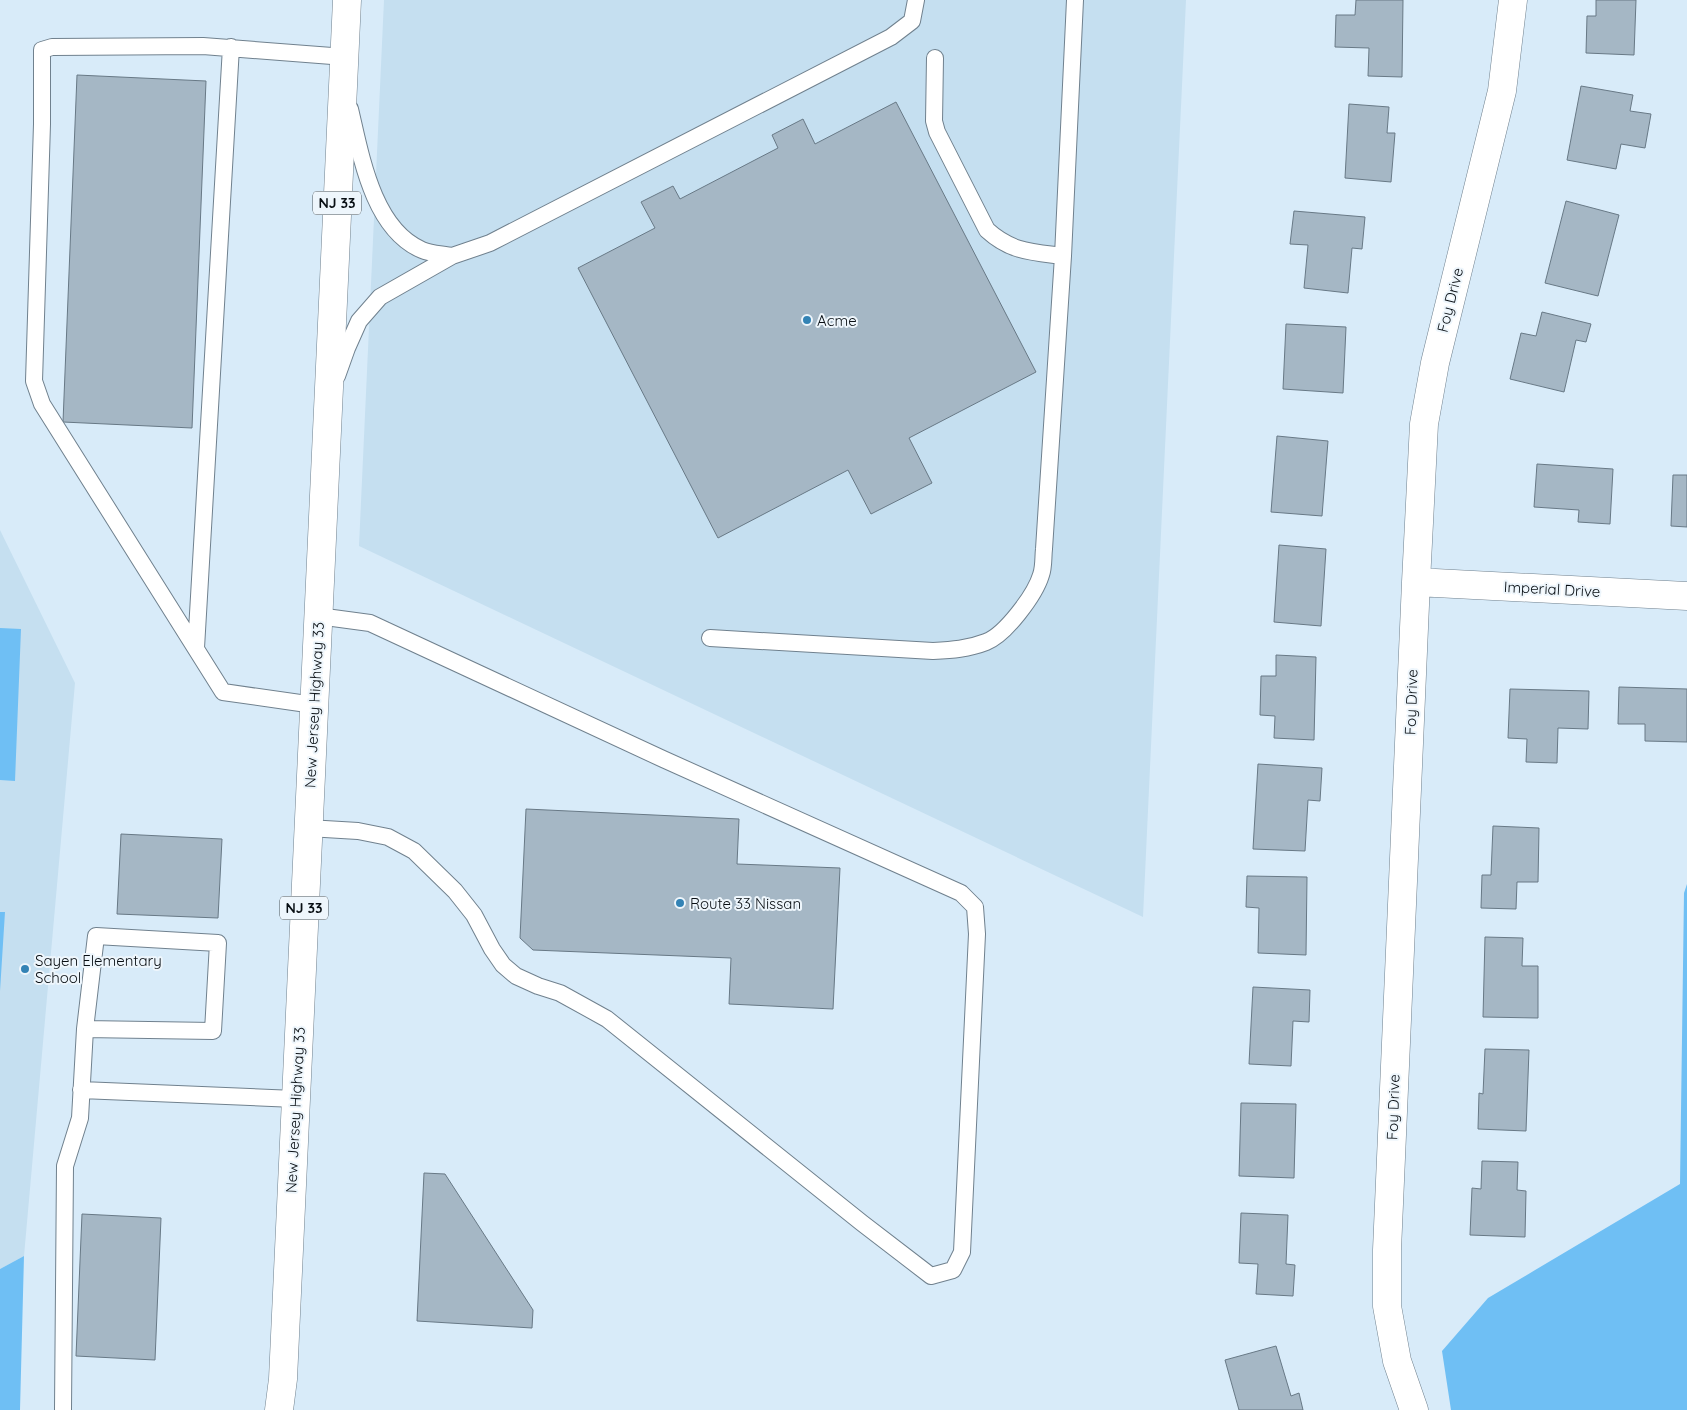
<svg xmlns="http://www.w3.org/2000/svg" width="1687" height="1410" font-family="Quicksand,sans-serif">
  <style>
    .built { fill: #c5dff0 }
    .green { fill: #6fbff4 }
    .building { fill: #a5b7c5; stroke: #687986 }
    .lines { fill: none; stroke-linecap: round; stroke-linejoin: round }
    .service-casing { stroke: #70818e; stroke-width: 18 }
    .minor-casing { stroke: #70818e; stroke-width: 29 }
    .primary-casing { stroke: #70818e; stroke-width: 29 }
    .service { stroke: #fff; stroke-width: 16 }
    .minor { stroke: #fff; stroke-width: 28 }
    .primary { stroke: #fff; stroke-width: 28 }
    .poi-dot { fill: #3383b5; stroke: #eef6fc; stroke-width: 2 }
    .labels { text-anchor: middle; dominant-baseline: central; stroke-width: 4; stroke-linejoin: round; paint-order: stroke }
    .shield { fill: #eef6fc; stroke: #4d5459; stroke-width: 1 }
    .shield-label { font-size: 14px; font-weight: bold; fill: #080e13 }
    .street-label { font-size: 15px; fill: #080e13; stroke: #eef6fc }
    .poi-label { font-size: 15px; fill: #080e13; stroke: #eef6fc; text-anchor: start }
  </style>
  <rect width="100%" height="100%" fill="#d8ebf9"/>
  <!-- built -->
  <path class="built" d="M384 0H1186L1143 917 359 546Z
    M0 530 75 683 24 1256 0 1269Z"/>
  <!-- green -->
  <path class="green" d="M0 628 21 629 15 781 0 780Z
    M1687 884V1410H1451L1442 1351 1488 1298 1680 1184 1684 893Z
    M0 912H5L0 991Z
    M24 1256 20 1410H0V1269Z"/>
  <!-- building -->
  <path class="building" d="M1356 0H1403L1402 77 1368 76 1369 48 1335 47 1336 15H1355Z
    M1596 0H1636L1634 55 1586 53 1587 16H1596Z
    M77 75 206 81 192 428 63 422Z
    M1581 86 1633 95 1630 111 1651 114 1645 148 1621 144 1616 169 1567 160Z
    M896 102 1036 372 909 438 932 483 871 514 848 470 718 538 578 268 655 228 641 202 673 186 680 199 778 148 772 135 803 119 815 144Z
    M1349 104 1389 107 1387 133H1395L1391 182 1345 178Z
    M1566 201 1619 215 1598 296 1545 283Z
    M1294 211 1365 217 1362 249 1352 248 1348 293 1304 288 1308 245 1290 244Z
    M1542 312 1591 324 1586 342 1576 340 1564 392 1510 379 1521 333 1536 336Z
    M1286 324 1346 327 1343 393 1283 389Z
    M1277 436 1328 441 1322 516 1271 512Z
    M1537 464 1613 469 1610 524 1578 522 1579 510 1534 507Z
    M1673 475H1687V527L1671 526Z
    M1279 545 1326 549 1321 626 1274 622Z
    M1276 655 1316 657 1314 740 1274 738 1275 716 1260 715 1261 676H1276Z
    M1619 687 1687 689V742L1645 741V724H1618Z
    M1510 689 1589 691 1588 729 1558 728 1557 763 1526 762 1527 739 1508 738Z
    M1258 764 1322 768 1320 801 1308 800 1305 851 1253 849Z
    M526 809 739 819 737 864 840 868 833 1009 729 1004 731 958 533 950 520 938Z
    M1493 826 1539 828 1538 882H1517L1516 909 1481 908 1482 875H1491Z
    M121 834 222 839 218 918 117 914Z
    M1247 876 1307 877 1306 955 1258 953 1259 908 1246 907Z
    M1485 937 1523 938 1522 966H1538V1018L1483 1017Z
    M1253 987 1310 990 1309 1022 1293 1021 1291 1066 1249 1064Z
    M1485 1049 1529 1050 1526 1131 1478 1129 1479 1093 1483 1094Z
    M1241 1103 1296 1104 1294 1178 1239 1176Z
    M1482 1161 1518 1162 1517 1190 1526 1191 1525 1237 1470 1235 1472 1188 1481 1189Z
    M424 1173 445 1174 533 1310 532 1328 417 1321Z
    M1241 1213 1288 1215 1286 1264 1295 1265 1293 1296 1256 1294 1258 1264 1239 1263Z
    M82 1214 161 1218 155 1360 76 1356Z
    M1276 1346 1291 1396 1299 1393 1303 1410H1239L1225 1360Z"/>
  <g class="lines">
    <defs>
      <path id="service" d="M935 58 934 121 937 132 987 230C1011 252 1032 252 1063 256
        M350 109C361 156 373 229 422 250 431 254 443 254 452 256
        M337 376 347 348 359 321 380 297 452 256 490 243 891 37 912 21 916 0
        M710 638 933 651C952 650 968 649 986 642 1005 635 1035 595 1041 575 1044 567 1043 557 1044 549L1063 256 1075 0
        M196 648 231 47
        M314 705 223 692 42 404 34 381 42 124V50L52 47 203 46 345 57
        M308 828 358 831 388 837 414 851 455 891 474 915 492 949 503 965 516 976 538 986 560 993 607 1019 862 1223 931 1276 953 1270 962 1252 977 934 975 907 961 893 663 759 370 623 318 616
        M81 1090 295 1099
        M63 1410 65 1166 80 1118 85 1029 96 936 218 943 213 1031 85 1029"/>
      <path id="minor" d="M1416 582 1687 596
        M1414 1410 1397 1361 1387 1306V1250L1416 582 1424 424 1435 363 1502 91 1513 0"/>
      <path id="primary" d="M279 1410 283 1379 347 0"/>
    </defs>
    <!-- service casing -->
    <use href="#service" class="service-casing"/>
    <!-- minor casing -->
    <use href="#minor" class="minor-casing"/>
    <!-- primary casing -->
    <use href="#primary" class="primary-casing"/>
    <!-- service -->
    <use href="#service" class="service"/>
    <!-- minor -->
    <use href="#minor" class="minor"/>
    <!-- primary -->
    <use href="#primary" class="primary"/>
  </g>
  <!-- markers -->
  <g class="poi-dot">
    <circle cx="807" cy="320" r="5"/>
    <circle cx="680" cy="903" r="5"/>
    <circle cx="25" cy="969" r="5"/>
  </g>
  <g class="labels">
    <!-- shield labels -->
    <g class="shield">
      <rect x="313" y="191.5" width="48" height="23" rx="4"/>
      <rect x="280" y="896.5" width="48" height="23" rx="4"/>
    </g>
    <g class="shield-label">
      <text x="337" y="203">NJ 33</text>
      <text x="304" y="908">NJ 33</text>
    </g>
    <!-- street labels -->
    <g class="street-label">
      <text transform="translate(1450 300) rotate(-76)">Foy Drive</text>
      <text transform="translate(1552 589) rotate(3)">Imperial Drive</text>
      <text transform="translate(1411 702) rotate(-88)">Foy Drive</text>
      <text transform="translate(314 705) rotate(-87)">New Jersey Highway 33</text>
      <text transform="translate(1393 1107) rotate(-88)">Foy Drive</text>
      <text transform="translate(295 1110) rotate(-87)">New Jersey Highway 33</text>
    </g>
    <!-- poi labels -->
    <g class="poi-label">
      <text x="817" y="320">Acme</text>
      <text x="690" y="903">Route 33 Nissan</text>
      <text x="35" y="960">Sayen Elementary<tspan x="35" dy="17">School</tspan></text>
    </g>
  </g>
</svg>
